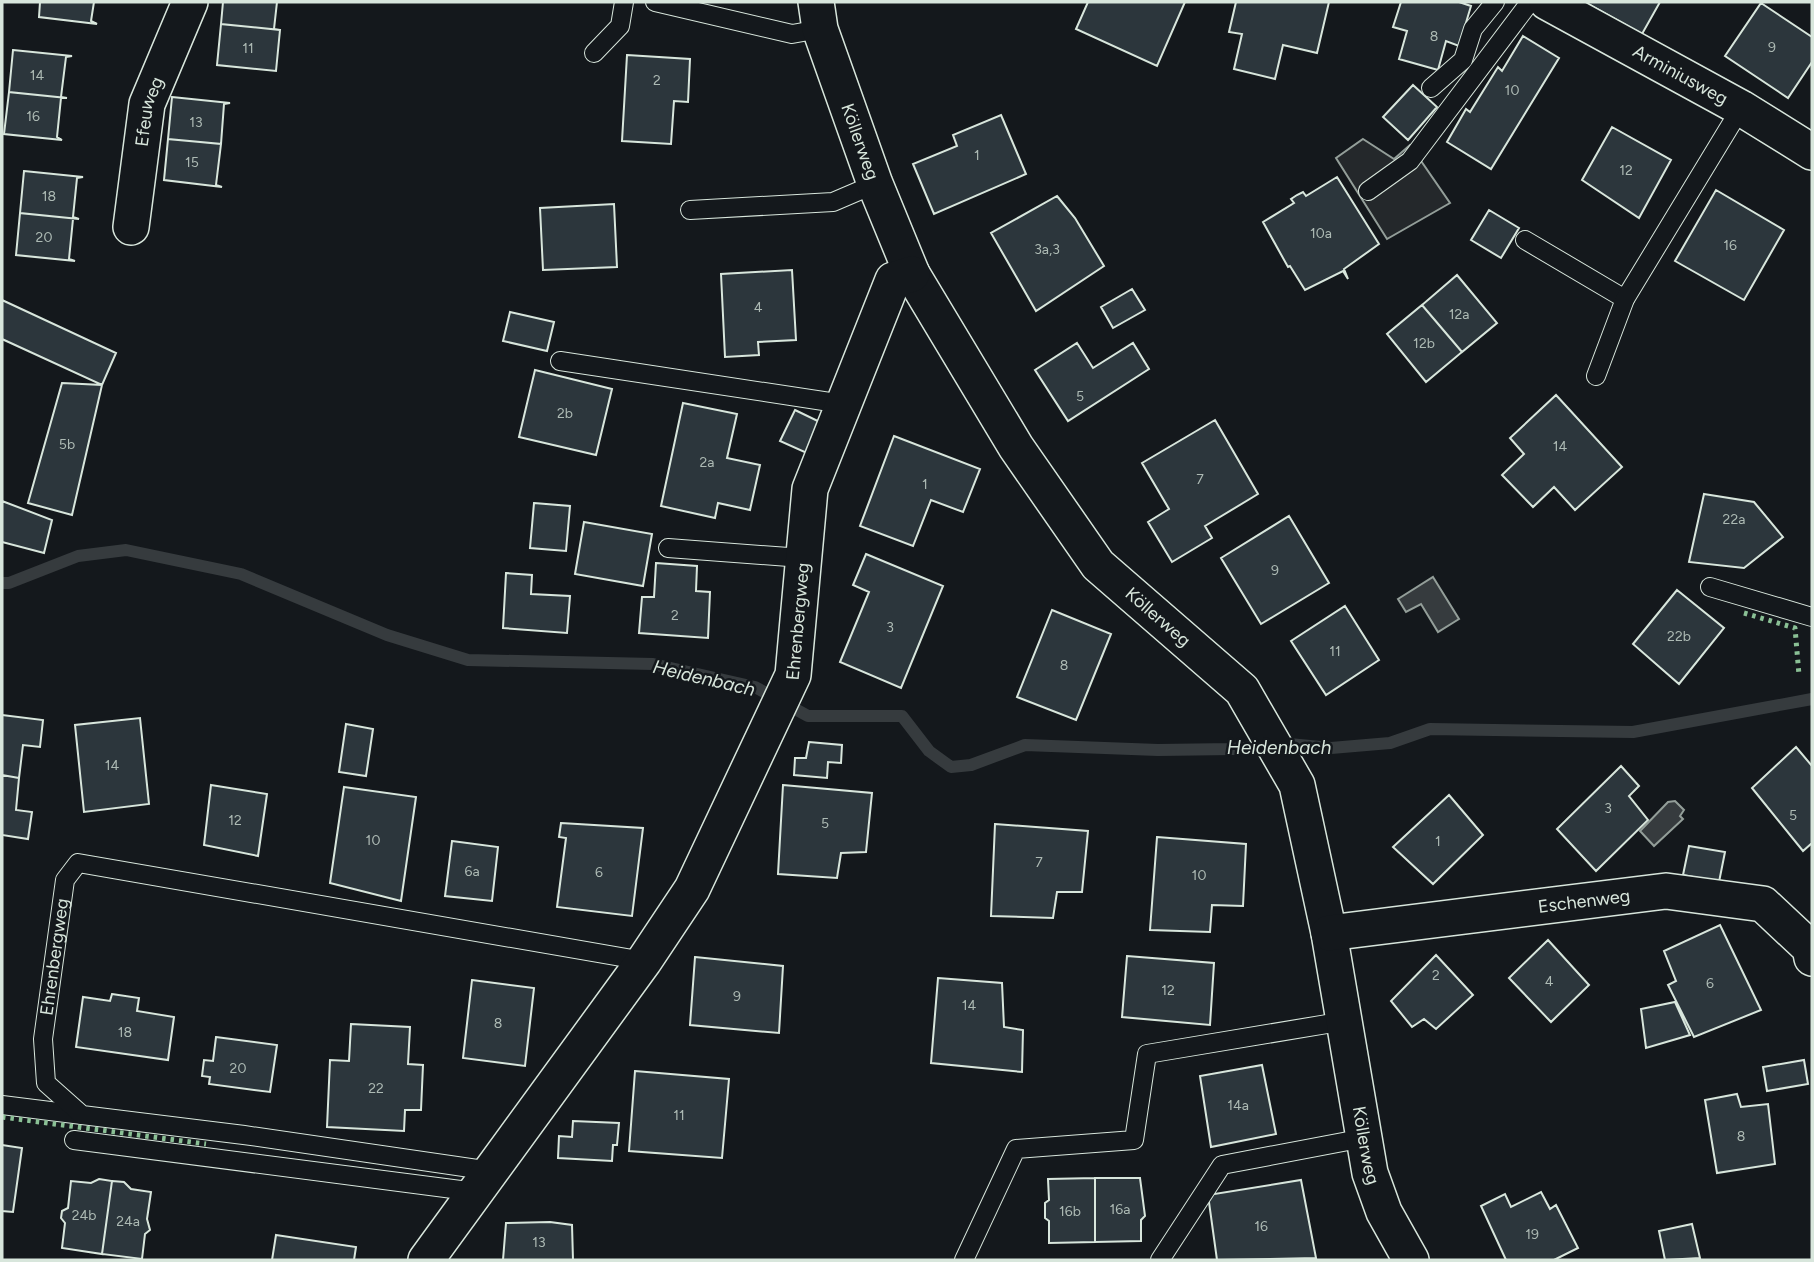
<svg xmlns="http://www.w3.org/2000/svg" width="1814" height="1262" font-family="Figtree,sans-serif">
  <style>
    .parking { fill: #24282b; stroke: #939e99; stroke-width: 2 }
    .water { fill: #363b3e; stroke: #939e99; stroke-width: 2 }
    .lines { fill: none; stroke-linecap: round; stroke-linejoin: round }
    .stream { stroke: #363b3e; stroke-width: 12 }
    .building { fill: #2c363c; stroke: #d8e6dc; stroke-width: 2 }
    .service-casing { stroke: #d8e6dc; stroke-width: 20 }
    .minor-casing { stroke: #d8e6dc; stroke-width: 38 }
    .service { stroke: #14181c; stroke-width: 18 }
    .minor { stroke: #14181c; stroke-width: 35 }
    .hedge { stroke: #8ac095; stroke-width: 5; stroke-dasharray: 3.5 5; stroke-linecap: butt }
    .labels { text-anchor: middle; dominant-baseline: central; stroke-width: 5; stroke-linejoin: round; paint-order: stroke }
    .number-label { font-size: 14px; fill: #adbab4 }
    .street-label { font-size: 18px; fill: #d8e6dc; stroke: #14181c }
    .water-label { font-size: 19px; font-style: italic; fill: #d8e6dc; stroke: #14181c }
  </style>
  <rect width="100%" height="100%" fill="#14181c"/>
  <!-- parking -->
  <path class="parking" d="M1363 139 1394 159 1410 145 1450 203 1387 239 1336 158Z"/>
  <!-- water -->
  <path class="water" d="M1433 577 1459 619 1438 632 1421 604 1406 612 1398 599Z
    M1675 801 1684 810 1680 816 1683 819 1654 846 1640 831 1668 802Z"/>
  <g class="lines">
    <!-- stream -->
    <path class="stream" d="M2 583H9L78 556 126 550 241 574 387 635 468 660 653 664 755 687 808 716H902L929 751 951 767 971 765 1025 745 1158 750 1233 749 1289 744 1331 748 1390 743 1430 729 1633 732 1812 699"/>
  </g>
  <!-- building -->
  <path class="building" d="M40 2H94L91 21 97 24 39 17Z
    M223 2H277L274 29 280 30 221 24Z
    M1088 2H1185L1157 66 1076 29Z
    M1236 2H1329L1317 53 1283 45 1275 79 1234 69 1242 34 1229 32Z
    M1401 2H1459L1471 6 1459 46 1446 41 1438 70 1399 59 1407 31 1393 27Z
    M1585 2H1660L1642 34Z
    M1761 3 1812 37V62L1788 98 1725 56Z
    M221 24 280 30 276 71 217 65Z
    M1523 36 1559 58 1491 169 1447 142 1466 109 1470 112 1498 67 1502 71Z
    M13 50 72 56 66 57 61 97 67 98 9 92Z
    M627 55 690 59 688 102 674 101 671 144 622 141Z
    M1413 85 1437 107 1408 140 1383 117Z
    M9 92 67 98H61L57 137 62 140 4 134Z
    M172 97 230 103 224 104 221 144 168 139Z
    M1001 115 1026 174 934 214 913 164 957 146 953 135Z
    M1612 127 1671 160 1639 218 1582 180Z
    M168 139 221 144 216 185 222 187 164 180Z
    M24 171 83 177 77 178 73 217 79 219 20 213Z
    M1337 177 1379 244 1344 269 1348 279 1343 271 1305 290 1290 266 1288 267 1263 222 1294 203 1291 199 1297 195 1303 192 1306 196Z
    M1716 190 1784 230 1744 300 1675 261Z
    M1057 196 1075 218 1104 266 1036 311 991 233Z
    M614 204 617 267 543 270 540 208Z
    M1489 210 1519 228 1501 258 1471 240Z
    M20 213 79 219H73L69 259 75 261 16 255Z
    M792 270 796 340 758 342 759 355 725 357 721 274Z
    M1457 275 1497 323 1462 352 1422 305Z
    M1132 289 1145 310 1113 328 1101 307Z
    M2 300 116 353 102 385 2 339Z
    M1422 305 1462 352 1426 382 1387 334Z
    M510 312 554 322 547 351 503 341Z
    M1077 343 1093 368 1133 343 1149 369 1068 421 1035 370Z
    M535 370 612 389 596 455 519 437Z
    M62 383 102 385 72 515 28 503Z
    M1556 395 1622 467 1575 510 1554 487 1533 507 1502 475 1524 454 1510 438Z
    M683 403 737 414 727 458 760 465 750 510 718 503 715 518 661 506Z
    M795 410 824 424 809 454 780 441Z
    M1215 420 1258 494 1205 526 1212 538 1172 562 1148 522 1169 509 1142 463Z
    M894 436 980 469 963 512 931 500 913 546 860 526Z
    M1704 494 1754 502 1783 537 1744 568 1689 562Z
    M2 501 52 520 44 553 2 542Z
    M534 503 570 506 566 551 530 548Z
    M1289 516 1329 583 1261 624 1221 558Z
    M584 522 652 534 643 586 575 574Z
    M866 554 943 586 901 688 840 662 869 592 853 585Z
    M656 563 697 566 696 591 710 592 708 638 639 633 642 597H654Z
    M506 573 532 575 531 594 570 596 567 633 503 628Z
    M1677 590 1724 628 1679 684 1633 644Z
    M1345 606 1379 660 1326 695 1291 641Z
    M1052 610 1111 634 1076 720 1017 697Z
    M2 715 43 720 40 747 23 745 19 778 2 775Z
    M140 718 149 804 84 812 75 725Z
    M346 724 373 729 366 776 339 772Z
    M809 742 842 745 841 763 828 762 827 778 794 775 795 758H806Z
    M1796 747 1812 766V843L1803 851 1752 788Z
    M1621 766 1639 786 1629 796 1648 820 1596 871 1557 829Z
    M2 775 19 778 16 810 32 812 28 839 2 835Z
    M211 785 267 794 258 856 204 845Z
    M783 785 872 793 866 852 841 853 837 878 778 874Z
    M344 787 416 797 401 901 330 883Z
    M1449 795 1483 835 1433 884 1393 847Z
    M561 823 643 828 632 916 557 907 566 838 559 837Z
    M995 824 1088 831 1082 892H1057L1053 918 991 916Z
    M1157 837 1246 844 1243 906 1212 905 1210 932 1150 930Z
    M452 841 498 847 492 901 445 896Z
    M1689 846 1725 852 1719 882 1683 875Z
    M1720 925 1761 1010 1694 1037 1668 985 1676 981 1664 951Z
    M1548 940 1589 985 1551 1022 1509 978Z
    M1436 955 1473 995 1436 1029 1424 1019 1412 1027 1391 1001Z
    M1127 956 1214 963 1210 1025 1122 1017Z
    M695 957 783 966 779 1033 690 1025Z
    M938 978 1002 983 1004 1027 1023 1030 1022 1072 931 1063Z
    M472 980 534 988 525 1066 463 1058Z
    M112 994 139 998 137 1011 174 1017 168 1060 76 1047 83 997 110 1001Z
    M1675 1002 1690 1035 1646 1048 1641 1009Z
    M351 1024 410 1027 408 1064 423 1065 421 1110H405L404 1131 327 1127 330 1060 349 1061Z
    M216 1037 277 1045 270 1092 209 1084 210 1077 202 1076 204 1060 213 1061Z
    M1804 1060 1808 1084 1767 1091 1763 1067Z
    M1262 1065 1276 1134 1211 1147 1200 1076Z
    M635 1071 729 1079 722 1158 629 1151Z
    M1737 1094 1741 1107 1768 1104 1775 1164 1717 1173 1705 1100Z
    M573 1121 619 1123 617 1145H613L612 1161 558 1158 559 1136 572 1137Z
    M2 1145 22 1148 13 1212 2 1211Z
    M1095 1178H1140L1145 1216 1141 1220V1241L1095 1242Z
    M1095 1178V1242L1049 1243V1221L1045 1218V1203L1049 1200 1048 1179Z
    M99 1179 112 1181 102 1254 62 1248 65 1223 61 1218 62 1211 68 1208 71 1181 91 1183Z
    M1301 1180 1316 1258 1217 1260 1208 1195Z
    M112 1181 124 1182 131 1189 151 1192 147 1219 150 1230 145 1234 142 1259 102 1254Z
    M1541 1192 1550 1209 1556 1205 1578 1248 1554 1260H1506L1481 1206 1505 1194 1511 1207Z
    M550 1222 572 1225 573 1260H503L506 1223Z
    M1692 1224 1700 1258 1665 1260 1659 1231Z
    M276 1235 356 1247 354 1260H272Z"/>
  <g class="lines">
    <defs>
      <g id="service">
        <path d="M655 2 792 34 820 29"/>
        <path d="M594 53 620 26 624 2"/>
        <path d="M1431 88 1463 60 1473 29 1495 2"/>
        <path d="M1368 191 1410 161 1530 2"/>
        <path d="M690 210 833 202 875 184"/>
        <path d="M1525 240 1625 299"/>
        <path d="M560 361 843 404"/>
        <path d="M1596 376 1625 299 1741 108"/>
        <path d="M668 548 802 558"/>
        <path d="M1710 587 1812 617"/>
        <path d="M2 1105 82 1115"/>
        <path d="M74 1140 476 1192"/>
        <path id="s1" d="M491 1171 244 1135 82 1115 46 1083 43 1039 65 880 78 863 644 961"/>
        <path d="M964 1260 1016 1149 1134 1140 1147 1054 1345 1021"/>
        <path d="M1160 1260 1222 1165 1364 1138"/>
      </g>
      <g id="minor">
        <path id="s2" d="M816 2 820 29 875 184 912 274 1016 447 1098 565 1242 690 1297 785 1329 933 1370 1173 1384 1212 1411 1260"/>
        <path id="s3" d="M1547 2 1741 108 1812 152"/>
        <path id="s4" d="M131 227 147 104 190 2"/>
        <path id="s5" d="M1329 933 1666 891 1763 904 1810 948 1812 958"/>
        <path id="s6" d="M426 1260 644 961 692 889 793 675 810 489 893 280 912 274"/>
      </g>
    </defs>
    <!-- service casing -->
    <use href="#service" class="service-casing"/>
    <!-- minor casing -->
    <use href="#minor" class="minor-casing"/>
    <!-- service -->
    <use href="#service" class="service"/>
    <!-- minor -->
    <use href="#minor" class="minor"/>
    <!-- hedge -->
    <path class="hedge" d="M1744 613 1795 628 1799 675
      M2 1117 206 1144"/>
  </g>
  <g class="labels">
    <!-- number labels -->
    <g class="number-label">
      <text x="1434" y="36">8</text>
      <text x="1772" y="47">9</text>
      <text x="248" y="48">11</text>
      <text x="37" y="75">14</text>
      <text x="657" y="80">2</text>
      <text x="1512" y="90">10</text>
      <text x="33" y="116">16</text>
      <text x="196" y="122">13</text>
      <text x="977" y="155">1</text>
      <text x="192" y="162">15</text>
      <text x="1626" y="170">12</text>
      <text x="49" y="196">18</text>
      <text x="1321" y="233">10a</text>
      <text x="44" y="237">20</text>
      <text x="1730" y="245">16</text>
      <text x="1047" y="249">3a,3</text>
      <text x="758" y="307">4</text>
      <text x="1459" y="314">12a</text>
      <text x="1424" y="343">12b</text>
      <text x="1080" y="396">5</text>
      <text x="565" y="413">2b</text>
      <text x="67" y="444">5b</text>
      <text x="1560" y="446">14</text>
      <text x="707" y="462">2a</text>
      <text x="1200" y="479">7</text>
      <text x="925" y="484">1</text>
      <text x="1734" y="519">22a</text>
      <text x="1275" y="570">9</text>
      <text x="675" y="615">2</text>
      <text x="890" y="627">3</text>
      <text x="1679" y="636">22b</text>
      <text x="1335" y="651">11</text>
      <text x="1064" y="665">8</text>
      <text x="112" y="765">14</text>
      <text x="1608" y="808">3</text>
      <text x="1793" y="815">5</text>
      <text x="235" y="820">12</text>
      <text x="825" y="823">5</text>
      <text x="373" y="840">10</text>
      <text x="1438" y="841">1</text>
      <text x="1039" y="862">7</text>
      <text x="472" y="871">6a</text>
      <text x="599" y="872">6</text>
      <text x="1199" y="875">10</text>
      <text x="1436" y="975">2</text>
      <text x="1549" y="981">4</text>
      <text x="1710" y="983">6</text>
      <text x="1168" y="990">12</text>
      <text x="737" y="996">9</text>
      <text x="969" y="1005">14</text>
      <text x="498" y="1023">8</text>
      <text x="125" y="1032">18</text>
      <text x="238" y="1068">20</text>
      <text x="376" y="1088">22</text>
      <text x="1238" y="1105">14a</text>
      <text x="679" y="1115">11</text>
      <text x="1741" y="1136">8</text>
      <text x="1120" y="1209">16a</text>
      <text x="1070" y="1211">16b</text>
      <text x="84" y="1215">24b</text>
      <text x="128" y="1221">24a</text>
      <text x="1261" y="1226">16</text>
      <text x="1532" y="1234">19</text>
      <text x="539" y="1242">13</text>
    </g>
    <!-- street labels -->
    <g class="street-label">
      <text stroke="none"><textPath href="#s3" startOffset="152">Arminiusweg</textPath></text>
      <text stroke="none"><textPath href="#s4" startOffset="117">Efeuweg</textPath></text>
      <text stroke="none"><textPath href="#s2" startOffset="147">Köllerweg</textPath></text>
      <text stroke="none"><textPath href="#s2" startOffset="714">Köllerweg</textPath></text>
      <text stroke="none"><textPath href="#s6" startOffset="747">Ehrenbergweg</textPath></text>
      <text stroke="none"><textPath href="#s5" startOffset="257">Eschenweg</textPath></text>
      <text stroke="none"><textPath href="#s1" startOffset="588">Ehrenbergweg</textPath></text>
      <text stroke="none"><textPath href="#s2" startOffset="1302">Köllerweg</textPath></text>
    </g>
    <!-- water labels -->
    <g class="water-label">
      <text transform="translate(704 678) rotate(13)">Heidenbach</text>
      <text x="1279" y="747">Heidenbach</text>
    </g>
  </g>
  <!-- border -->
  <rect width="1814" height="1262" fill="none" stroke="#d8e6dc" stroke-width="7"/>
</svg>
